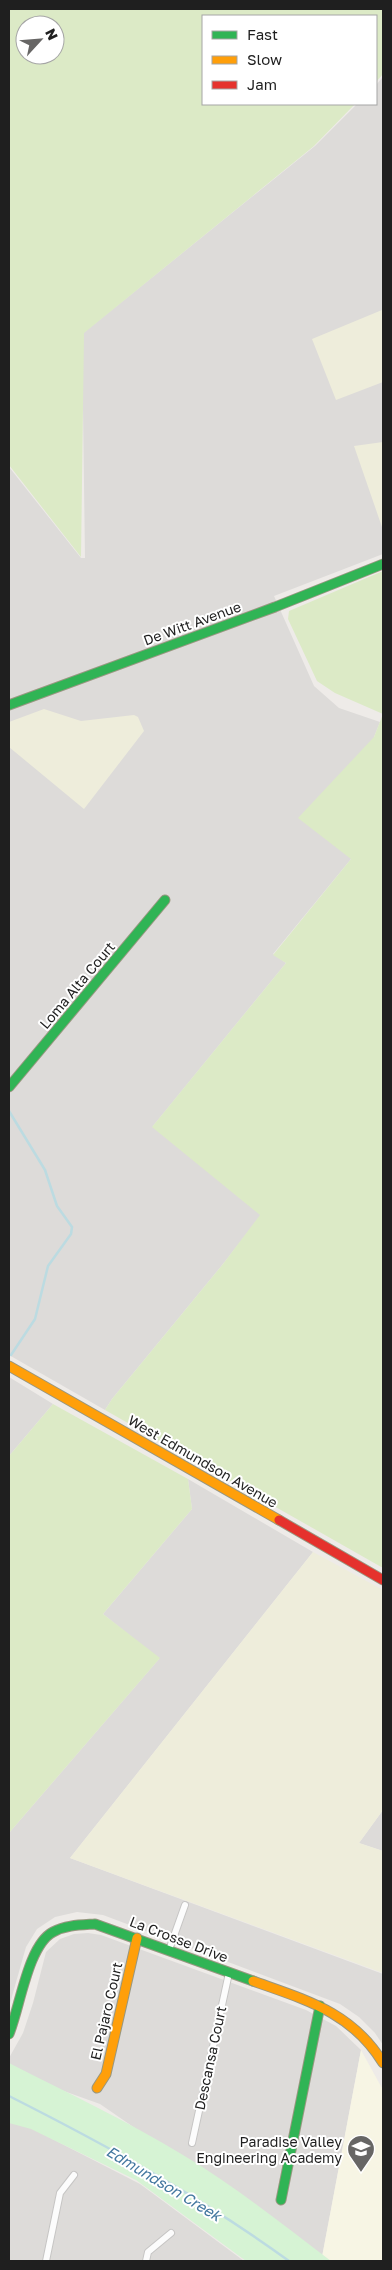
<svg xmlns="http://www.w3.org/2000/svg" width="392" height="2270" font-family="'Golos Text',sans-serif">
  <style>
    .residential { fill: #dddbd9 }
    .education { fill: #f7f5e4 }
    .farmland { fill: #eeeddb }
    .grass { fill: #dceac6; fill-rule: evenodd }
    .park { fill: #d6f3d4 }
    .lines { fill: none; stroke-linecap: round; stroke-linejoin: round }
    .stream { stroke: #bcdbe1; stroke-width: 2.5 }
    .street-casing { stroke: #c6c5c4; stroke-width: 8 }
    .fast-casing { stroke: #989780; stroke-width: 11 }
    .slow-casing { stroke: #989780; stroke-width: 11 }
    .jam-casing { stroke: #989780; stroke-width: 11 }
    .street { stroke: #fcfcfc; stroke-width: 6 }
    .fast { stroke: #30b455; stroke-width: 9 }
    .slow { stroke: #ff9f0a; stroke-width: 9 }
    .jam { stroke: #e5322d; stroke-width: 9 }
    .labels { text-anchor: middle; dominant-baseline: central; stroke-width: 4; stroke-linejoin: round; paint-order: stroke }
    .street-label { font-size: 14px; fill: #1f1f1f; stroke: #fff }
    .poi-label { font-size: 14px; fill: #1f1f1f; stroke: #fff; text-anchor: end }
    .water-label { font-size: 15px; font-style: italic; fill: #4478a0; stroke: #fff }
  </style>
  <rect width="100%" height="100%" fill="#eeebe8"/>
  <!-- residential -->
  <path class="residential" d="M383 77V554L274 596 314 686 339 708 380 722 374 737 351 859 273 954 286 963 153 1126 261 1215 223 1264 112 1399 105 1410 9 1355V467L81 558H85L82 334 315 146 357 104H376V85Z
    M9 1377 53 1404 9 1456Z
    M188 1479 313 1552 70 1858 383 1974V2045L375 2033 359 2017 340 2004 103 1915 77 1912 55 1917 37 1929 26 1947 9 2007V1833L159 1659 103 1614 192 1509Z
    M383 1810V1851L359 1843Z
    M88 1933 101 1935 306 2010 336 2026 361 2050 322 2257 100 2104 47 2085 9 2064V2058L23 2033 33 2003 46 1952 60 1939 74 1934Z
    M9 2121 27 2126 140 2184 244 2261H9Z"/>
  <!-- education -->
  <path class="education" d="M361 2050 383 2090V2261H328L322 2257Z"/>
  <!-- farmland -->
  <path class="farmland" d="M382 310 383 382 336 400 312 339Z
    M383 442V530L354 446Z
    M44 709 81 721 134 715 138 717 144 731 84 809 9 747V722Z
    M313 1552 383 1590V1810L359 1843 383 1851V1973L70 1858Z"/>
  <!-- grass -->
  <path class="grass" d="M9 9H383V74L376 82V16H203V104H355L314 146 84 333 81 557 9 465ZM25 25H55V55H25Z
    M383 571V1568L105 1410 112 1399 223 1264 260 1215 152 1127 286 963 273 955 351 859 298 818 374 737 383 714 335 693 317 681 288 619 289 611Z
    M53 1404 188 1479 192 1509 103 1614 160 1658 9 1833V1456Z"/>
  <!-- park -->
  <path class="park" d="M9 2063C68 2093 127 2121 183 2155 235 2186 283 2225 331 2261H246L136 2180 31 2129 9 2123Z"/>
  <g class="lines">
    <!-- stream -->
    <path class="stream" d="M9 1111 45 1170 57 1206 72 1227 71 1234 48 1266 35 1319 11 1355
      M9 2096C106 2145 201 2197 289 2261"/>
    <defs>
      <path id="street" d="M169 1950 185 1905
        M192 2143 229 1973
        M46 2261 60 2193 74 2175
        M146 2261 148 2252 171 2233"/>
      <path id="fast" d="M9 705 275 607 383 564
        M9 1087 165 900
        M9 2034C20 2007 28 1945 53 1932 66 1925 80 1925 95 1924L253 1981
        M281 2200 320 2006"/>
      <path id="slow" d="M9 1366 279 1520
        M253 1981C306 2000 352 2012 383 2063
        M97 2088 106 2074 137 1938"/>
      <path id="jam" d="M279 1520 383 1580"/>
    </defs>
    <!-- street casing -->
    <use href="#street" class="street-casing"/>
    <!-- fast casing -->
    <use href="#fast" class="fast-casing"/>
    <!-- slow casing -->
    <use href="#slow" class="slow-casing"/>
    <!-- jam casing -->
    <use href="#jam" class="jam-casing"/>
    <!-- street -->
    <use href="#street" class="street"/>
    <!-- fast -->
    <use href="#fast" class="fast"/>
    <!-- slow -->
    <use href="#slow" class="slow"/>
    <!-- jam -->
    <use href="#jam" class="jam"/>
  </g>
  <!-- icons -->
  <defs>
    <symbol id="school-pin" viewBox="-11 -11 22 30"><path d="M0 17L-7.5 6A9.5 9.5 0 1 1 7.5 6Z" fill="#676665" stroke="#fff"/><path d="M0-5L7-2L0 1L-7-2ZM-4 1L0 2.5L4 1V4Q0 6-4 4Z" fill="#fff"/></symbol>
  </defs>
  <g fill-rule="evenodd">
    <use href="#school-pin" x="345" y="2133" width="32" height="43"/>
  </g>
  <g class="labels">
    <!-- street labels -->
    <g class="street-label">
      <text transform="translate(192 623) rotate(-20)">De Witt Avenue</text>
      <text transform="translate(77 985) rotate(-50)">Loma Alta Court</text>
      <text transform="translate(203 1461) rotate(30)">West Edmundson Avenue</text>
      <text transform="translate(179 1939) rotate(21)">La Crosse Drive</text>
      <text transform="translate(106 2011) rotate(-77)">El Pajaro Court</text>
      <text transform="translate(210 2058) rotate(-78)">Descansa Court</text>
    </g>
    <!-- poi labels -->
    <g class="poi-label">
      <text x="342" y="2141">Paradise Valley<tspan x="342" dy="16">Engineering Academy</tspan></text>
    </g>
    <!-- water labels -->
    <g class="water-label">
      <text transform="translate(164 2183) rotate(31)">Edmundson Creek</text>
    </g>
  </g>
  <!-- border -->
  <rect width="392" height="2270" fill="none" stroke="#1f1f1f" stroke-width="20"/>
  <!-- legend -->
  <rect x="202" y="15" width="175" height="90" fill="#ffffff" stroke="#a5a5a5"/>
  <rect x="212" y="31" width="25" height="8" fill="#30b455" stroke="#a5a5a5"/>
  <text x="247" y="40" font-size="15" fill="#1f1f1f">Fast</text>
  <rect x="212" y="56" width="25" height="8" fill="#ff9f0a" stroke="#a5a5a5"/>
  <text x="247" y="65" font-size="15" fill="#1f1f1f">Slow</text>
  <rect x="212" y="81" width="25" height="8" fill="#e5322d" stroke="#a5a5a5"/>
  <text x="247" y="90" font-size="15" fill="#1f1f1f">Jam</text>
  <!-- north arrow -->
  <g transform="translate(40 40) rotate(64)"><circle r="24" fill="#ffffff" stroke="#a5a5a5"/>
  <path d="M0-4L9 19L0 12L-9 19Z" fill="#676665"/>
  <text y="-8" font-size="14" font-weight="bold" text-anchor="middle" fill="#1f1f1f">N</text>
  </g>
</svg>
